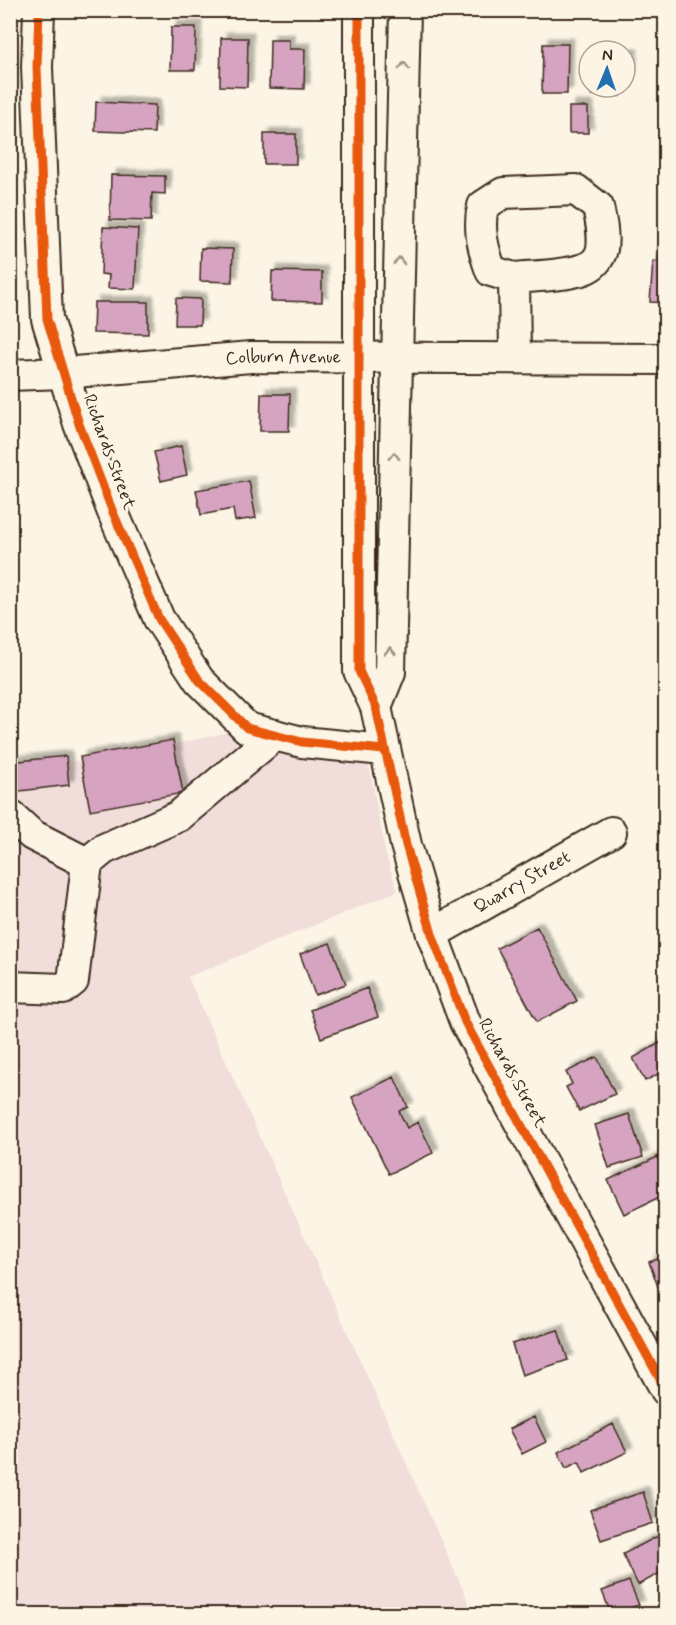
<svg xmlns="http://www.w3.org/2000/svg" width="676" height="1625" font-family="Mynerve,sans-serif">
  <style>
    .built { fill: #f1ddda }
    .building { fill: #d6a4c1; stroke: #3b2a1e; stroke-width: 1.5; filter: url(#shadow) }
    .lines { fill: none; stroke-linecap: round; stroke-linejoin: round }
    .minor-casing { stroke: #3b2a1e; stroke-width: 34 }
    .minor { stroke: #fcf5e5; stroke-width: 30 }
    .cycleway-casing { stroke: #fcf5e5; stroke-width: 13 }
    .cycleway { stroke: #e8590c; stroke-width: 9 }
    .oneway { stroke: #9c9082 }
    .labels { text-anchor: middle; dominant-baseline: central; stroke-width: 6; stroke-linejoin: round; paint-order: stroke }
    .street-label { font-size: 18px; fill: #3b2a1e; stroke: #fcf5e5 }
  </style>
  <defs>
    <filter id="shadow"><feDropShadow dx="5.5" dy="-5.5" stdDeviation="1.5" flood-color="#0004"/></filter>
  </defs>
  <rect width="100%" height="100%" fill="#fcf5e5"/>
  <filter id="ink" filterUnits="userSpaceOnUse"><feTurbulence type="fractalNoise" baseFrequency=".0167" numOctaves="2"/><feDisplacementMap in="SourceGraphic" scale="12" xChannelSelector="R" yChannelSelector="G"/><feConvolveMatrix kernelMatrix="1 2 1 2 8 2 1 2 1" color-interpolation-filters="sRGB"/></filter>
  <g filter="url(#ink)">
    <!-- built -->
    <path class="built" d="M232 731 368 760 386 856 398 891 188 977 474 1614H11L10 766 83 761 165 747Z"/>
    <!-- building -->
    <path class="building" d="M171 27H196L195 70H170Z
      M221 38H248L247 87 220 86Z
      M270 40H289V49H305L304 89 269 88Z
      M543 44H568L567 94H542Z
      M625 54 632 55 630 79H625Z
      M592 87H621L620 96 591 95Z
      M96 102 155 105 154 133 95 131Z
      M569 107H588V133H569Z
      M264 134H296V164H264Z
      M111 175 165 176V194L152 193 151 221 110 220Z
      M103 227 138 229 135 289 108 288 109 275 101 274Z
      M201 248 233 249 232 282 200 281Z
      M653 261 666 262V303L650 302Z
      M272 271 322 272V302L271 301Z
      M176 298 201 299 200 325H175Z
      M94 302H148V334L93 333Z
      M261 394H290L289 431H260Z
      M181 446 187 475 161 481 154 452Z
      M249 481 256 518 235 521 233 509 201 515 196 490Z
      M173 740 183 793 90 810 80 757Z
      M66 756 69 785 12 792 10 762Z
      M537 927 577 1001 537 1022 497 948Z
      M330 943 346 984 315 995 300 954Z
      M367 988 378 1017 321 1038 310 1010Z
      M665 1040 666 1070 645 1081 633 1058Z
      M597 1057 615 1094 579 1111 566 1087 572 1084 566 1072Z
      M394 1077 408 1107 399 1111 407 1128 418 1122 433 1153 389 1174 352 1097Z
      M629 1114 643 1157 609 1168 595 1125Z
      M666 1153V1194L624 1214 608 1180Z
      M666 1256V1294L661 1295 649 1262Z
      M558 1330 568 1360 522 1375 512 1344Z
      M534 1417 546 1442 522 1454 509 1429Z
      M613 1424 627 1452 584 1473 579 1462 566 1468 558 1452Z
      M643 1492 653 1523 601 1540 590 1510Z
      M666 1532V1570L638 1585 623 1554Z
      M629 1581 639 1605 611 1614 602 1591Z"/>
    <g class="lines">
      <defs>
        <g id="minor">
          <path d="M39 10 37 67 47 319 79 424 112 510 159 619 199 680 247 728 302 742 384 750"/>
          <path d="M359 10V671L376 707 406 845 432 934 465 1022 666 1390"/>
          <path d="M514 278C536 276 563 276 584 269 593 266 600 258 602 249 604 235 601 221 598 207L576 190 503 193 483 206C478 229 483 249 491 271L514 278 515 358"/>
          <path id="s1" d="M10 375 63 373 251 357 666 359"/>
          <path d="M376 707 390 672 405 10"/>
          <path d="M10 815 32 835 87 863"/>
          <path id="s2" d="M432 934 611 832"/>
          <path d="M10 987 63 989 73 981 87 863 104 849 179 816 275 735"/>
        </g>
      </defs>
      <!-- minor casing -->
      <use href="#minor" class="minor-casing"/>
      <!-- minor -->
      <use href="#minor" class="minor"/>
      <defs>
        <path id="cycleway" d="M39 10 37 67 47 319 79 424 112 510 159 619 199 680 247 728 302 742 384 750
          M359 10V671L376 707 406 845 432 934 465 1022 666 1390"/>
      </defs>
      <!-- cycleway casing -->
      <use href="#cycleway" class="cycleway-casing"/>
      <!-- cycleway -->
      <use href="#cycleway" class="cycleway"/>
    </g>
    <!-- one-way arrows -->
    <defs><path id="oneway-chevron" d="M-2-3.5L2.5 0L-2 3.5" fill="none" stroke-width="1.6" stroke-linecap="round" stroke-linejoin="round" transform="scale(1.5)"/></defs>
    <g class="oneway">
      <use href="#oneway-chevron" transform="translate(404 66) rotate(-89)"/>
      <use href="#oneway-chevron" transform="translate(399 261) rotate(-89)"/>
      <use href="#oneway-chevron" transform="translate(394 456) rotate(-89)"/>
      <use href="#oneway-chevron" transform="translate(390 651) rotate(-90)"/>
    </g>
  </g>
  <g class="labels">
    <!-- street labels -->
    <g class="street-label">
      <text stroke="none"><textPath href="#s1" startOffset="274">Colburn Avenue</textPath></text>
      <text transform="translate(109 452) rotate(70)">Richards Street</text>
      <text stroke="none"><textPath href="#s2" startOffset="104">Quarry Street</textPath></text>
      <text transform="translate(512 1073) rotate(61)">Richards Street</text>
    </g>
  </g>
  <!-- margin -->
  <rect width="676" height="1625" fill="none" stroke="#fcf5e5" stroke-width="36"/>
  <rect x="18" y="18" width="640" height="1589" fill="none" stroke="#3b2a1e" stroke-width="2" filter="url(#ink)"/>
  <!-- north arrow -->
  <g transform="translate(607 69) rotate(2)"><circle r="28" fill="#fcf5e5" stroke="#afa495" stroke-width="1.5"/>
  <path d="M0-4.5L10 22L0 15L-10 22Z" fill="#1f6fb2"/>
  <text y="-9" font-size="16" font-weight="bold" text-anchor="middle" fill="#3b2a1e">N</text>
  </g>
</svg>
